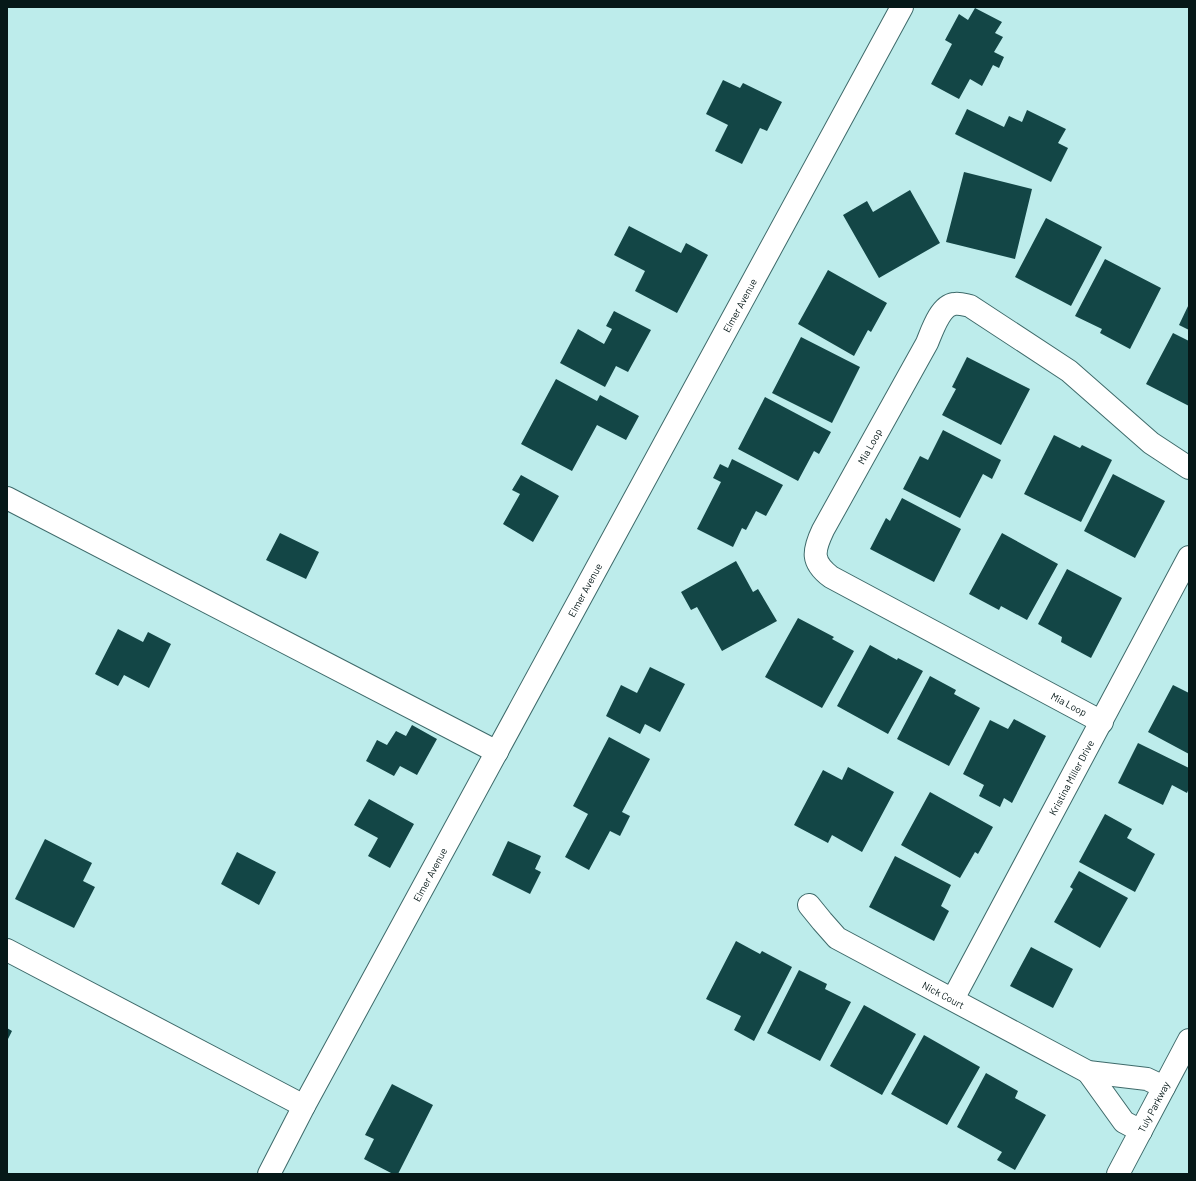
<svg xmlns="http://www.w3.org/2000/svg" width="1196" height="1181" font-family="Barlow,sans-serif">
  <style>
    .building { fill: #134646 }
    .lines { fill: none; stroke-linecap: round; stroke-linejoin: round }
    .street-casing { stroke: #3e6a6a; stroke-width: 24 }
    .street { stroke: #fff; stroke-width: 22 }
    .labels { text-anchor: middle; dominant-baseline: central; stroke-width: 4; stroke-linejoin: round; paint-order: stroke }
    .street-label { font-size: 10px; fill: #061818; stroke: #fff }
  </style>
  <rect width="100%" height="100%" fill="#bdeceb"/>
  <!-- building -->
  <path class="building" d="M975 8 1002 22 995 33 1003 37 994 52 1004 57 999 68 993 65 982 86 970 79 959 99 931 84 952 44 945 40 959 14 968 20Z
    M723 80 740 88 743 83 782 102 767 131 760 128 742 164 715 151 728 125 706 114Z
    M967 109 1004 127 1009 116 1022 122 1027 110 1066 129 1058 143 1068 148 1051 182 955 134Z
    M964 172 1032 189 1015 259 946 242Z
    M910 190 940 243 879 278 843 215 867 201 873 212Z
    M1046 218 1102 247 1071 306 1015 277Z
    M629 226 681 253 686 243 708 255 677 313 635 291 645 271 614 255Z
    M1105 259 1161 288 1130 349 1100 333 1102 329 1075 316Z
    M828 270 887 303 871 332 868 330 854 356 798 324Z
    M1189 304V330L1179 325Z
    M614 311 651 330 628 372 616 366 605 387 560 363 578 329 604 344 612 329 606 326Z
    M1173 333 1189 341V406L1146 384Z
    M801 337 860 367 832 423 772 393Z
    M967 357 1030 389 1001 445 942 415 956 389 952 387Z
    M556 379 597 401 600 395 639 416 626 440 597 425 572 471 521 444Z
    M765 397 831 432 819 454 814 451 798 481 738 449Z
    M943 430 1001 460 992 479 983 474 960 518 903 489 920 456 928 460Z
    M1054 435 1080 448 1082 445 1112 460 1081 522 1024 494Z
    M732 459 783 485 766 516 756 511 746 530 742 528 733 547 697 529 721 482 713 478 720 464 728 468Z
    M1113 474 1165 501 1135 558 1084 531Z
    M521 475 559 496 533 542 503 524 520 494 512 490Z
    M902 498 961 529 934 582 870 549 886 518 890 521Z
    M280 533 319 552 306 579 266 560Z
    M1002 533 1058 564 1027 620 1001 606 999 610 969 594Z
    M736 561 753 592 758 589 777 621 722 651 697 607 691 610 681 592Z
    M1067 569 1122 598 1091 658 1061 642 1062 637 1038 624Z
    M798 618 834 637 832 639 854 651 822 708 765 677Z
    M118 629 143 642 148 632 171 644 149 688 124 675 118 686 95 674Z
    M870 645 897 660 898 658 923 671 888 734 837 706Z
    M650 667 685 684 660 732 645 724 640 734 606 716 621 685 637 693Z
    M930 676 956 690 954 694 980 708 949 766 897 739Z
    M1173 685 1189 693V754L1148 732Z
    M1014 719 1046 736 1012 803 1004 798 1000 807 979 796 984 785 963 774 990 720 1008 729Z
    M412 725 437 739 417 775 400 766 394 776 366 761 377 740 387 745 396 731 406 736Z
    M609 737 650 759 622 812 630 816 620 836 610 831 589 870 565 857 588 814 573 806Z
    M1138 743 1189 768V788L1187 793 1172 785 1163 805 1118 783Z
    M848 767 894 792 862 852 832 835 828 843 794 825 823 770 842 780Z
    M930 792 993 827 978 854 975 852 960 878 901 845Z
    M369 799 414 824 390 868 368 856 378 838 354 825Z
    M1105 814 1132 829 1127 838 1155 854 1135 892 1079 862Z
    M45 839 92 863 83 881 95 887 74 928 15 899Z
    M508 841 541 856 535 869 541 872 530 894 492 875Z
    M237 852 276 872 259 905 221 884Z
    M895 856 951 885 941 906 949 911 934 941 869 907Z
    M1079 871 1128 898 1100 948 1054 922 1073 889 1070 887Z
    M736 941 760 954 762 951 792 967 754 1041 734 1030 741 1016 706 999Z
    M1031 947 1073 969 1053 1008 1010 986Z
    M799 970 827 984 825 989 851 1002 820 1061 767 1033Z
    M864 1005 916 1034 882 1095 830 1066Z
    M7 1028 12 1031 7 1041Z
    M924 1035 980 1067 947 1125 891 1094Z
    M986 1073 1018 1091 1015 1098 1046 1115 1015 1170 997 1160 1002 1152 957 1127Z
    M392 1084 433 1105 398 1174H393L364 1159 374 1139 365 1135Z"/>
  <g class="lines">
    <defs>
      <g id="street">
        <path d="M7 498 497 752"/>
        <path id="s1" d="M1102 722 831 577C811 562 813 551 823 530L927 343C932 331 940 306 954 304 960 303 965 305 970 306L1069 371 1151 443 1189 468"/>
        <path id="s2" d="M809 905 822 921 837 938 1088 1072 1147 1079 1164 1087"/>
        <path d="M7 950 304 1106"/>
        <path id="s3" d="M953 999 1189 557"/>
        <path d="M1088 1072 1124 1122 1141 1131"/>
        <path id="s4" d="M269 1174 304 1106 902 7"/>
        <path id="s5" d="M1118 1174 1189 1040"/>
      </g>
    </defs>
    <!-- street casing -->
    <use href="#street" class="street-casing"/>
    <!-- street -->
    <use href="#street" class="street"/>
  </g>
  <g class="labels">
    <!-- street labels -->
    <g class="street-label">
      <text stroke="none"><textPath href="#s4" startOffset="988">Elmer Avenue</textPath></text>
      <text stroke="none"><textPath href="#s1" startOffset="457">Mia Loop</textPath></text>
      <text stroke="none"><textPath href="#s4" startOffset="664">Elmer Avenue</textPath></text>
      <text transform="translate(1069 704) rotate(28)">Mia Loop</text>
      <text stroke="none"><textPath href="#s3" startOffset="251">Kristina Miller Drive</textPath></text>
      <text stroke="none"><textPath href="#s4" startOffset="340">Elmer Avenue</textPath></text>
      <text stroke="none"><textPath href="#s2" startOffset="164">Nick Court</textPath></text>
      <text stroke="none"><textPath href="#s5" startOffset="76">Tuly Parkway</textPath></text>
    </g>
  </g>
  <!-- border -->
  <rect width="1196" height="1181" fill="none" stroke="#061818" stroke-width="16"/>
</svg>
